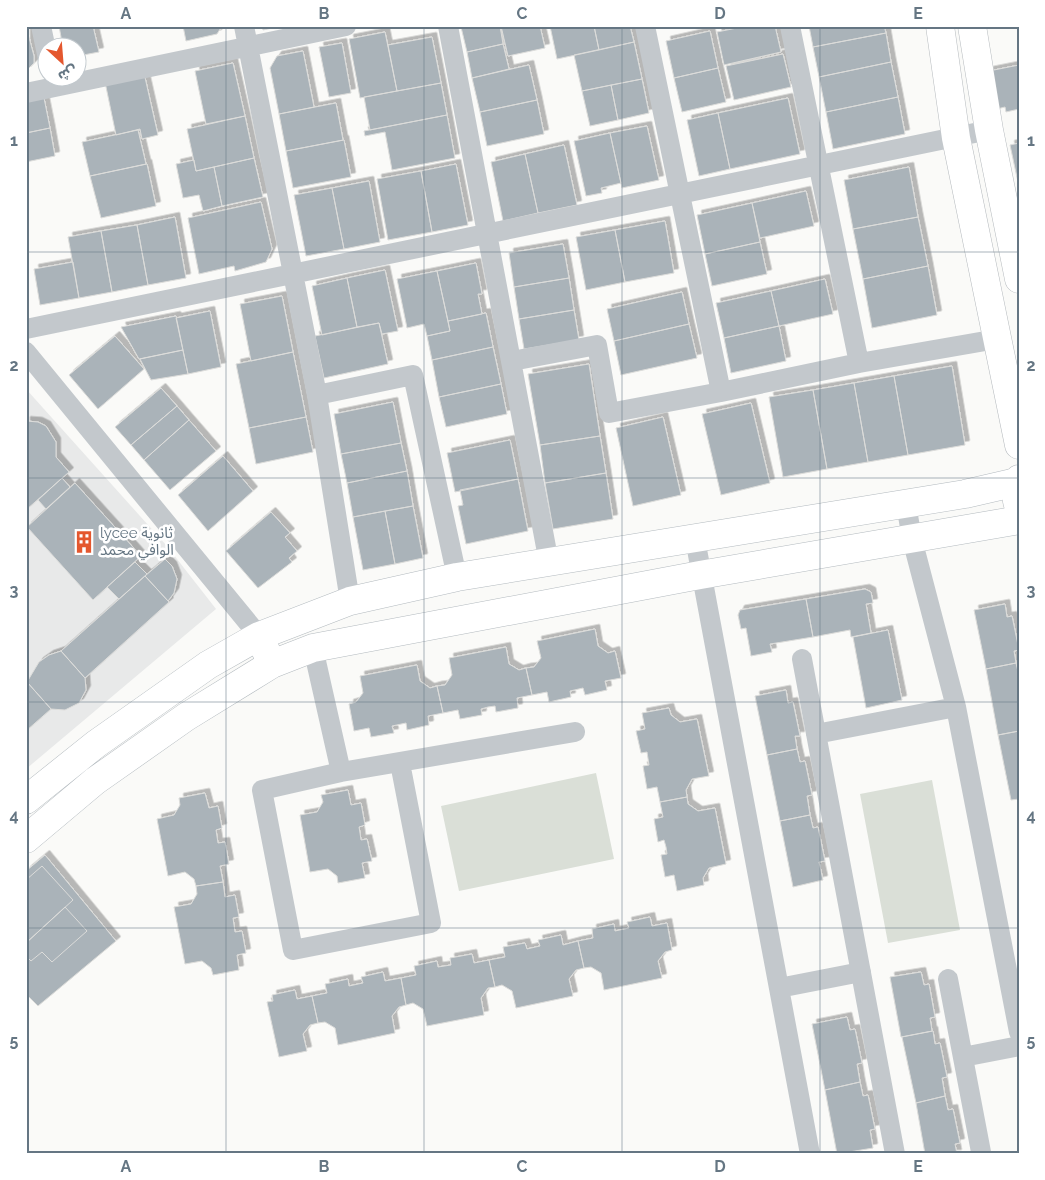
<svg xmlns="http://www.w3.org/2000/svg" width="1045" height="1180" font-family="Raleway,'Noto Sans Arabic',sans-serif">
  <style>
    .built { fill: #e8e9e9 }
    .green { fill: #dadfd7 }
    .building { fill: #aab3b9; stroke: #dcdcda; filter: url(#shadow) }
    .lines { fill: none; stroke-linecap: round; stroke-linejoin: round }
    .secondary-casing { stroke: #b3babf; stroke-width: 29 }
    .primary-casing { stroke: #b5babe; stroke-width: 29 }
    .street { stroke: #c3c8cc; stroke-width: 20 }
    .secondary { stroke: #fff; stroke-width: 28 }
    .primary { stroke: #fff; stroke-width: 28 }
    .grid { fill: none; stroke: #657683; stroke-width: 1; stroke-opacity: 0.55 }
    .labels { text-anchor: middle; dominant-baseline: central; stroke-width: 5; stroke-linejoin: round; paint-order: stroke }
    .poi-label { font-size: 15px; fill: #657683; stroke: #fff; text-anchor: start }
    .neatline { fill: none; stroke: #657683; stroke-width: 2 }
    .grid-label { font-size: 16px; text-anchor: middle; font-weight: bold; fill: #657683 }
  </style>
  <defs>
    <filter id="shadow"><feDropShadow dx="4.5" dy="-4.5" stdDeviation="0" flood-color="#0004"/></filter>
  </defs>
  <rect width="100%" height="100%" fill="#fafaf8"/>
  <!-- built -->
  <path class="built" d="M26 389 166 545 216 609 26 769Z"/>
  <!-- green -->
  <path class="green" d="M596 773 614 859 459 891 441 806Z
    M932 780 960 930 888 943 860 794Z"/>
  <!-- building -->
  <path class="building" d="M26 26 34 56V63L26 71Z
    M59 26H93L99 52 78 56V48H63Z
    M183 26H222L217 34 186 41Z
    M262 26H282L263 30Z
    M500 26 503 44 467 52 461 27Z
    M501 26H540L545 48 508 56Z
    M550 26H594L599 50 557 59Z
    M594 26H630L634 42 599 50Z
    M747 26H775L781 52 724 65 717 32Z
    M809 26H884L886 33 813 47Z
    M710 31 718 68 674 78 666 41Z
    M385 32 397 91 360 98 349 39Z
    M886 33 891 62 819 77 813 47Z
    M432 37 441 83 397 91 388 45Z
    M634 42 642 79 582 91 574 55Z
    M342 43 351 93 329 97 319 47Z
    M503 44 509 69 472 78 467 52Z
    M303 51 314 107 279 114 270 68 277 56Z
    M783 54 791 87 734 100 726 66Z
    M891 62 898 97 826 112 819 77Z
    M233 63 245 116 206 124 195 71Z
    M529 65 537 100 480 112 472 78Z
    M1019 65V109L1006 112 1005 107 997 109 989 71Z
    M718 68 726 102 682 112 674 78Z
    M144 73 158 135 142 139 140 129 116 135 105 82Z
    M642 79 649 113 618 120 611 85Z
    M441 83 447 115 370 130 364 97Z
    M611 85 618 120 590 126 582 91Z
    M898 97 905 134 833 149 826 112Z
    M44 98 50 128 26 133V101Z
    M788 98 800 154 730 169 718 113Z
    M537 100 544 134 487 146 480 112Z
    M336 103 343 140 286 151 279 114Z
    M718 113 730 169 699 176 687 120Z
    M447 115 455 158 392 170 385 132 365 136 364 131Z
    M245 116 254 158 196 171 187 129Z
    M647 126 659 180 622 188 610 133Z
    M50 128 55 156 26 162V133Z
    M138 130 146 164 90 176 82 142Z
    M610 133 621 183 601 188 602 193 586 196 574 141Z
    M344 140 351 177 293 188 286 151Z
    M1019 143V187L1010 145Z
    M564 145 577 205 538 213 525 154Z
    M525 154 538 213 503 221 491 162Z
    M254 158 263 197 222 206 214 167Z
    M194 160 196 171 214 167 222 206 203 211 199 195 183 198 176 164Z
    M147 164 156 206 101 218 90 176Z
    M456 164 468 225 432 232 421 171Z
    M909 167 918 217 853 229 844 180Z
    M421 171 432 232 388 240 377 179Z
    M369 181 380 242 344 249 332 188Z
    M332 188 344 249 306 256 294 195Z
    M806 191 814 226 760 238 752 203Z
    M261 202 272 249 266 262 235 271 234 266 199 274 188 218Z
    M752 203 760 242 705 254 697 215Z
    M175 217 186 278 148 285 137 225Z
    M918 217 928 266 863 279 853 229Z
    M665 221 674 273 625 282 615 230Z
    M137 225 148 285 112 292 101 231Z
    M615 230 625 282 586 290 576 237Z
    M101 231 112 292 79 298 68 237Z
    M760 242 767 274 712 286 705 254Z
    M563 244 569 278 514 287 509 253Z
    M73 262 79 298 40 305 34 269Z
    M476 263 482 294H478L482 314 448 321 437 271Z
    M928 266 937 315 872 328 863 279Z
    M385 270 398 331 382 334 379 323 357 327 347 278Z
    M437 271 450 331 427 336 424 324 407 328 397 279Z
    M347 278 357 327 322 335 312 286Z
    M569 278 574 310 519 319 514 287Z
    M825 279 833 314 779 326 771 291Z
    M771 291 779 326 724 338 716 303Z
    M682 292 689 324 614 341 607 309Z
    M282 296 293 352 251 361 240 304Z
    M574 310 579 340 524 349 519 319Z
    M210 311 221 367 188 374 176 318Z
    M486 313 493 347 432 360 427 336 450 331 448 321Z
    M176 316 183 350 139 359 121 327Z
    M379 323 388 364 324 378 315 336Z
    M689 324 697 358 621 375 614 341Z
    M779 326 786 361 731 373 724 338Z
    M115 336 144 369 98 409 69 375Z
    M493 347 501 384 439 397 432 360Z
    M183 350 188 374 151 380 140 359Z
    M293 352 306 417 249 428 236 364Z
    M589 364 600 436 540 445 528 374Z
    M952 366 965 445 908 455 894 376Z
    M894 376 908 455 868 462 854 383Z
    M854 383 868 462 827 469 813 390Z
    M501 384 507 414 446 427 439 397Z
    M161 388 177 406 131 445 115 427Z
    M813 390 827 469 783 477 769 397Z
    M393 402 401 443 341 454 334 414Z
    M751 403 770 483 721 495 702 414Z
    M177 406 189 420 144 460 131 445Z
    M306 417 313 452 256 464 249 428Z
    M663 417 681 495 633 506 616 428Z
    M189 420 216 451 170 490 144 460Z
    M26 421 38 422 46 426 56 442V457L69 472 26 510Z
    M600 436 606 473 545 483 540 445Z
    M510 440 518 479 455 492 447 453Z
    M401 443 407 471 347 483 341 454Z
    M223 456 253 491 208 531 178 495Z
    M407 471 413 506 353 517 347 483Z
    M606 473 613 519 553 529 545 483Z
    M62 478 70 487 46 509 38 500Z
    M518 479 528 531 466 544 458 506 463 505 460 490Z
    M75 483 141 556 93 600 27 527Z
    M413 506 423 558 395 564 385 511Z
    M385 511 395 564 363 570 353 517Z
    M271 512 290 533 285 537 297 551 289 558 292 562 258 588 226 551Z
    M165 559 172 566 177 579 174 593 168 601 145 576Z
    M135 562 147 574 119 599 107 587Z
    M145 576 169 602 85 678 61 651Z
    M865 589 871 592 873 603 866 604 871 633 851 637 850 630 813 637 806 599Z
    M806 599 813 637 770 644 772 652 751 656 746 628 741 629 738 615 740 610Z
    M1005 604 1007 617 1012 616 1019 650 1014 651 1016 663 986 669 974 610Z
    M595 629 598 646 608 653 615 651 621 678 605 681 607 690 585 695 583 688 570 691 571 697 549 702 547 692 532 695 526 668 534 667 541 658 537 641Z
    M888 630 902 700 866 708 853 637Z
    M506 647 509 664 519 670 526 668 532 695 517 698 518 708 496 712 495 706 488 707 481 709 482 715 460 719 458 710 443 713 437 686 445 685 452 675 449 658Z
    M61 651 85 678 86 690 79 703 65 710 51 709 27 682 39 662 49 655Z
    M1016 663 1019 676V731L998 735 986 669Z
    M417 665 420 681 430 688 437 686 443 713 428 716 429 725 407 730 406 723 392 726 394 733 371 737 369 728 354 731 349 704 356 702 363 693 360 676Z
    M27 682 51 709 26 731V683Z
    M786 690 788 703 793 702 800 736H795L797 749 767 755 755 696Z
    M669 708 671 715 680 722 697 719 709 776 692 779 686 790 687 797 660 802 657 787 647 789 643 766 649 765 647 752 641 753 636 731 645 729 642 713Z
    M1019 731V799L1011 800 998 735Z
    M797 749 800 762 805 761 812 795 807 796 810 815 780 821 767 755Z
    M348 790 351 805 361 803 365 825 359 827 360 833 361 840 367 839 372 861 362 863 365 878 338 883 337 876 328 869 310 872 300 815 317 812 323 802 321 795Z
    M205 793 209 808 218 806 222 828 216 830 218 843 225 842 229 864 220 866 223 882 196 886 194 879 185 872 168 876 157 819 174 815 180 805 179 798Z
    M687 797 688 804 698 811 715 808 726 864 709 868 703 878 704 885 677 891 674 875 665 877 661 855 667 854 666 847 664 840 658 842 654 819 663 817 660 802Z
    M810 815 813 828 818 827 825 861 819 862 823 880 793 887 780 821Z
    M45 855 116 941 38 1006 26 994V871Z
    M42 866 73 900 26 943V880Z
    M223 882 225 897 235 895 239 917 233 918 235 932 242 931 246 953 237 955 239 970 213 975 211 968 202 961 185 964 174 907 191 904 197 894 196 886Z
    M65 907 87 931 52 962 42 952 31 961 26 956V943Z
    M650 917 652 926 667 923 672 950 665 952 658 961 662 978 604 990 601 973 591 967 584 968 578 941 593 938 592 929 614 924 615 931 629 928 627 922Z
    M561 935 563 945 578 941 584 968 576 970 569 979 573 996 516 1008 512 991 502 985 495 987 489 960 505 957 503 947 525 943 527 949 540 946 538 940Z
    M472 954 474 963 489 960 495 987 488 988 481 998 484 1015 427 1026 423 1009 413 1003 406 1005 401 978 416 975 414 966 437 961 438 967 451 965 450 958Z
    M383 972 385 981 401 978 406 1005 399 1007 392 1016 395 1033 338 1045 335 1028 325 1022 318 1023 312 996 327 993 325 984 348 979 349 986 363 983 361 977Z
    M921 972 924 985 929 984 935 1017 930 1018 932 1031 901 1037 890 977Z
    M295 990 297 999 312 996 318 1023 310 1025 303 1034 307 1051 279 1057 267 1002 273 1001 272 995Z
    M847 1017 850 1030 855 1029 862 1063 857 1064 860 1082 825 1090 812 1024Z
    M933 1031 935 1044 940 1043 947 1077 942 1078 945 1096 916 1103 902 1037Z
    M860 1082 863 1096 868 1095 875 1129 870 1130 873 1148 837 1154 825 1090Z
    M945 1096 948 1110 953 1109 960 1143 955 1144 957 1154H925L916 1103Z"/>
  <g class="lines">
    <defs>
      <path id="secondary" d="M259 636 272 664 313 648 700 575 1019 520
        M26 800 96 744 208 665 259 636 350 601 457 577 965 494 1017 482
        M26 839 95 781 186 717 272 664"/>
      <path id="primary" d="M940 26 956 138 1019 445
        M972 26 989 130 1019 279
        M1019 479C1014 487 1016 499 1019 508"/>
    </defs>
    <!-- secondary casing -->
    <use href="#secondary" class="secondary-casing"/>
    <!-- primary casing -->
    <use href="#primary" class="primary-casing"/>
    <!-- street -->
    <path class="street" d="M41 26 48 59
      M244 26 317 395 350 601
      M448 26 549 563
      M645 26 721 392 859 363 997 339
      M790 26 859 363
      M26 93 346 26
      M26 329 989 130
      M26 352 259 636
      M512 361 597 345 609 413 721 392
      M317 395 413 375 457 577
      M906 504 912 539 956 707 1019 1032
      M695 539 810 1154
      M313 648 341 772 575 732
      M802 659 895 1154
      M816 734 956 707
      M341 772 262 790 293 950 431 923 400 763
      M948 979 981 1152
      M779 988 861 972
      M963 1057 1019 1046"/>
    <!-- secondary -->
    <use href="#secondary" class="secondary"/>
    <!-- primary -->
    <use href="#primary" class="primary"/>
  </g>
  <!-- grid -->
  <path class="grid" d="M226 26V1154M424 26V1154M622 26V1154M820 26V1154M26 252H1019M26 478H1019M26 702H1019M26 928H1019"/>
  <!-- icons -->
  <defs>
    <symbol id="building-bare" viewBox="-9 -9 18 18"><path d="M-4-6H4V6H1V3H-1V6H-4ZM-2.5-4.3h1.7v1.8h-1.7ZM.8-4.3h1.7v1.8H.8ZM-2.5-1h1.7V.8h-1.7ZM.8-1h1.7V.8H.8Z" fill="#e4572e" stroke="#fff" stroke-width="2.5" paint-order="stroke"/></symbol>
  </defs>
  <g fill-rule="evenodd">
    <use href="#building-bare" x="68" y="526" width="32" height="32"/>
  </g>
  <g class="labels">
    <!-- poi labels -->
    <g class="poi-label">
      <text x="100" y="533">lycee ثانوية<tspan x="100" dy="17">الوافي محمد</tspan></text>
    </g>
  </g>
  <!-- border -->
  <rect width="1045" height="1180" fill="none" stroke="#ffffff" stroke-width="55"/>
  <!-- north arrow -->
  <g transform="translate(62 62) rotate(154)"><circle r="24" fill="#ffffff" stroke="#c1c8cd"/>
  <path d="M0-4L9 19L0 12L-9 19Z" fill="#e4572e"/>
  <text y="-8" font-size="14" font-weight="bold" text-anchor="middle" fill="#657683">ش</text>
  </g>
  <rect x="28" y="28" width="990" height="1124" class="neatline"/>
  <g class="grid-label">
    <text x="126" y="19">A</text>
    <text x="324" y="19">B</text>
    <text x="522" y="19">C</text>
    <text x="720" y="19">D</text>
    <text x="918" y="19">E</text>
    <text x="14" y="146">1</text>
    <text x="1031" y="146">1</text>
    <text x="14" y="371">2</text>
    <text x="1031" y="371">2</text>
    <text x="14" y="596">3</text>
    <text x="1031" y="596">3</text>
    <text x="14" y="821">4</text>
    <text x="1031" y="821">4</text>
    <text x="14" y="1046">5</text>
    <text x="1031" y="1046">5</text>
    <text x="126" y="1172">A</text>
    <text x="324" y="1172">B</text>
    <text x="522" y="1172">C</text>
    <text x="720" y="1172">D</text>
    <text x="918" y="1172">E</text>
  </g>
</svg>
